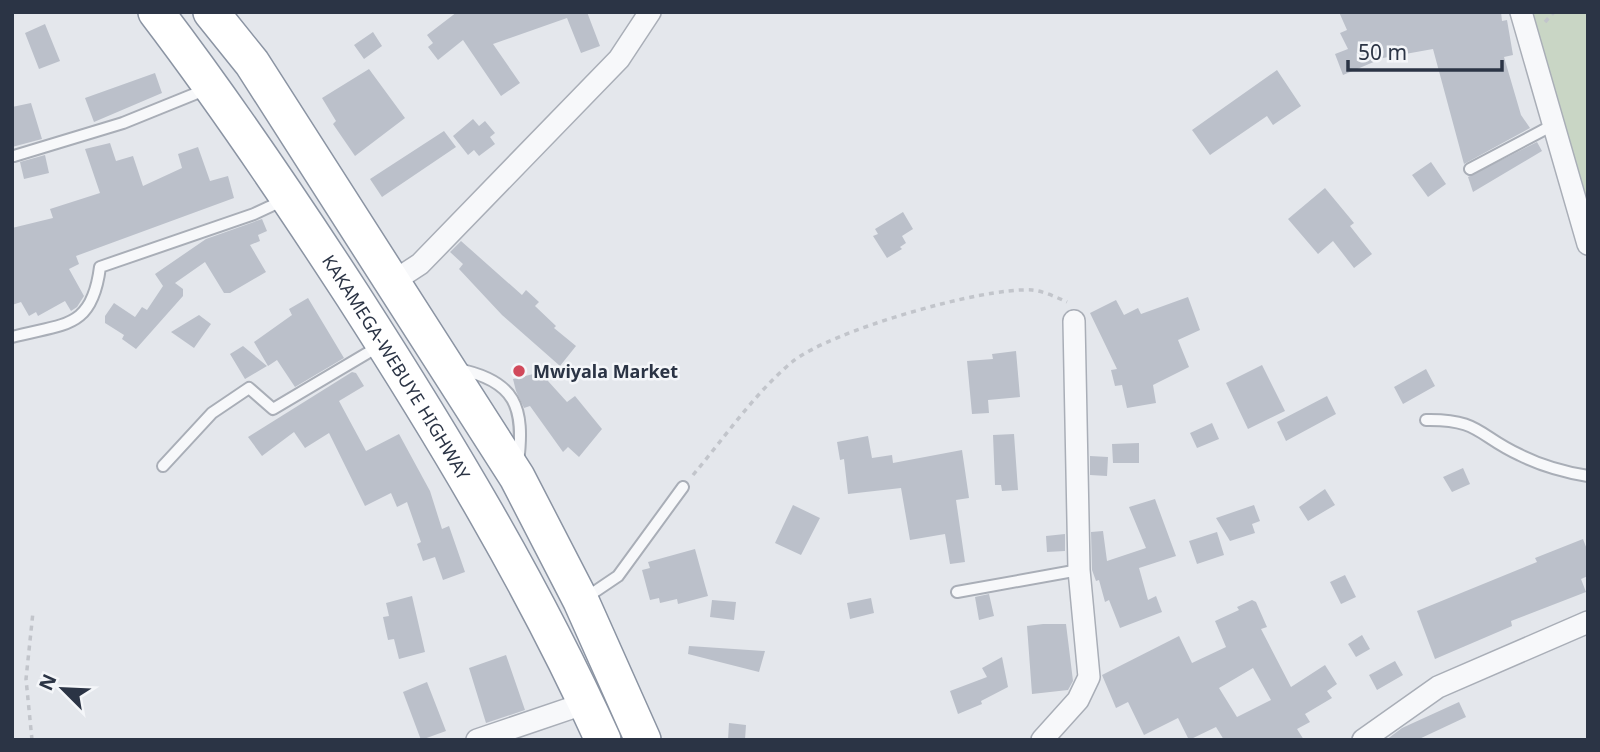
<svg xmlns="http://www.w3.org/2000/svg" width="1600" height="752" font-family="'Noto Sans',sans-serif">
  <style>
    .green { fill: #c9d6c5 }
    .building { fill: #bbc0ca; fill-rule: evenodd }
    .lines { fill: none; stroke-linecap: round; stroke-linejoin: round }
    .service-casing { stroke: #a9aeb7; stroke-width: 14 }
    .minor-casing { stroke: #a9aeb7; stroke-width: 24 }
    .trunk-casing { stroke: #8b94a3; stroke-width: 38 }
    .path { stroke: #c2c5cb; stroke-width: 3.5; stroke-dasharray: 5 5; stroke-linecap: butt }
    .service { stroke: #f7f8fa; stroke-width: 10 }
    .minor { stroke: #f7f8fa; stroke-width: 21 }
    .trunk { stroke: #fff; stroke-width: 35 }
    .poi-dot { fill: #d1495b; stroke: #f4f6f9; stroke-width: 2.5 }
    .labels { text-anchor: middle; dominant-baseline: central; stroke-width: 5; stroke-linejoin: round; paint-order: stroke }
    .street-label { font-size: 18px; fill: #2b3445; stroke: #f4f6f9 }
    .poi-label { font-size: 18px; font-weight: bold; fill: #2b3445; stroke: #f4f6f9; text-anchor: start }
  </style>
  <rect width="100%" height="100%" fill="#e4e7ec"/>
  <!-- green -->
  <path class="green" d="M1530 12H1588V221Z"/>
  <!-- building -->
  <path class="building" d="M457 12H587L600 46 581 53 567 18 493 44 520 83 501 96 463 40 438 60 428 47 433 43 427 35Z
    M1339 12H1501L1502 21 1507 20 1513 55 1504 57 1521 115 1530 128 1464 164 1433 49 1383 58 1343 75 1335 54 1348 49 1340 33 1347 30Z
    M45 24 60 61 39 69 25 33Z
    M373 32 382 46 364 59 354 45Z
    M369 69 405 118 355 156 333 124 336 121 322 98Z
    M1277 70 1301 106 1273 125 1267 116 1210 155 1192 130Z
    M155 73 162 93 94 122 85 98Z
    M31 103 42 139 12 147V107Z
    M473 119 479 126 485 121 495 133 490 137 495 144 479 156 474 150 468 155 453 136Z
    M444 131 456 147 382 197 370 179Z
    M1537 142 1542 151 1473 192 1468 177Z
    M110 143 116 161 133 156 143 186 182 168 178 154 198 147 210 181 228 176 234 198 76 256 79 264 69 269 84 296 77 307 71 311 65 301 38 316 36 312 29 316 21 302 12 305V228L53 218 50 209 100 193 85 149Z
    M45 155 49 173 24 179 20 162Z
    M1431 162 1446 184 1428 197 1412 175Z
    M1325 188 1354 223 1350 226 1372 254 1354 268 1333 241 1318 254 1288 219Z
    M903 212 913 229 902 236 906 243 900 247 902 249 887 258 873 236 878 234 875 229Z
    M262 219 267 231 258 235 260 241 250 245 266 272 230 293H224L205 262 175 283 183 289V296L136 349 122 339 124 335 105 323V316L114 303 135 317 142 307 147 310 163 286 155 274 206 239Z
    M461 241 522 295 526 290 539 302 535 306 556 326 554 328 576 346 560 366 502 315 459 269 463 264 450 252Z
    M1188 297 1200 330 1178 340 1189 367 1153 385 1156 403 1127 408 1122 385 1115 386 1111 370 1117 369 1090 313 1116 300 1124 315 1138 308 1141 314Z
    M308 298 344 358 295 387 277 360 268 366 254 342 292 315 289 309Z
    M199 315 211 324 194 348 171 332Z
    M243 346 267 366 245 379 230 354Z
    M1016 351 1020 397 988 400 989 413 972 414 967 361 993 359 992 354Z
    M1262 365 1285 411 1248 429 1226 383Z
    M558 368 548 381 567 402 575 396 602 429 579 457 568 447 563 452 530 406 524 408 516 391 513 379Z
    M1426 369 1435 386 1403 404 1394 387Z
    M352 372 356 373 364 386 339 401 366 451 399 434 430 491 442 529 449 526 465 572 443 580 435 557 423 561 417 544 421 542 407 502 397 507 391 493 365 506 329 433 305 448 294 432 262 456 248 437Z
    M1327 396 1336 414 1286 441 1277 422Z
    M1212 423 1219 439 1197 448 1190 433Z
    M1014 434 1018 490 1002 491 1001 485H995L993 435Z
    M868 436 872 458 892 455 893 463 962 450 969 498 956 500 965 562 950 564 945 534 910 540 901 488 848 494 844 459 840 460 837 442Z
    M1139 443V463H1113L1112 444Z
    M1090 456 1108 457 1107 476 1090 475Z
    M1463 468 1470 484 1452 492 1443 477Z
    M1325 489 1335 505 1308 521 1299 507Z
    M1155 499 1176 556 1139 568 1148 600 1156 596 1162 612 1120 628 1109 600 1105 602 1099 580 1096 581 1092 570 1091 532 1103 531 1107 561 1146 548 1129 507Z
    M793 505 820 518 801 555 775 543Z
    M1254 505 1260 521 1252 524 1255 533 1230 541 1216 518Z
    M1217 532 1224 555 1197 564 1189 541Z
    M1065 534V551L1047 552 1046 536Z
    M1583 539 1588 552V576L1581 579 1586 592 1511 621 1512 626 1435 659 1417 611 1537 562 1535 558Z
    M695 549 708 596 678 604 677 599 660 603 659 598 650 600 642 570 650 568 648 562Z
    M1345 575 1356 597 1341 604 1330 582Z
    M989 594 994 616 979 620 975 597Z
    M412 596 425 652 399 659 394 639 388 640 383 617 389 616 386 603Z
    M871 598 874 613 850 619 847 603Z
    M712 600 736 602 734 620 710 617Z
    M1252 600 1256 602 1267 627 1261 629 1291 687 1325 665 1337 684 1327 691 1332 698 1305 714 1310 722 1297 729 1304 740H1224L1216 727 1189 740 1178 718 1144 735 1128 702 1116 708 1102 675 1179 636 1192 663 1226 647 1215 621 1239 610 1237 607ZM1253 668 1271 700 1237 717 1219 688Z
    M1043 624H1066L1073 681 1068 690 1032 694 1027 626Z
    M1362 635 1370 649 1356 657 1348 644Z
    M689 646 765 651 759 672 688 654Z
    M506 655 525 710 486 723 469 668Z
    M1002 657 1008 687 981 701 982 704 958 714 950 691 987 677 982 668Z
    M1395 661 1403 675 1377 690 1369 675Z
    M427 682 446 731 421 740 403 692Z
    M1459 702 1466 717 1417 740H1386L1402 728Z
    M729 723 746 725 745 740H728Z"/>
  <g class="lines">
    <defs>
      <path id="service" d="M14 156 123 123 207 89
        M1470 169 1553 125
        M12 337C64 323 92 330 100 267L254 214 284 200
        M458 369C516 381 525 407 518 463
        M1426 420C1480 419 1478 436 1520 455 1542 466 1564 472 1588 476
        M163 466 212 413 249 388 273 409 381 345
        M957 592 1079 570
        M584 599 618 576 683 487"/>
      <path id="minor" d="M1521 12 1588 244
        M394 281 420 264 619 59 650 12
        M477 740 586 703
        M1042 740 1078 700 1089 677 1079 570 1074 321
        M1363 740 1438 687 1588 622"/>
      <g id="trunk">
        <path id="s1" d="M156 12C226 104 290 199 353 296 445 439 533 585 603 740"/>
        <path d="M211 12 252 63 517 477 581 601 643 740"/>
      </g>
    </defs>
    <!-- service casing -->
    <use href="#service" class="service-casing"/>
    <!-- minor casing -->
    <use href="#minor" class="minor-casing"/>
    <!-- trunk casing -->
    <use href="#trunk" class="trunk-casing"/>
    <!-- path -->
    <path class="path" d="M1545 22 1554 12
      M693 475C725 437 754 394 792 362 830 331 982 287 1032 290 1043 291 1056 297 1067 302
      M32 740 26 679 33 612"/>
    <!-- service -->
    <use href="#service" class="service"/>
    <!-- minor -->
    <use href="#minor" class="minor"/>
    <!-- trunk -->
    <use href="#trunk" class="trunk"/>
  </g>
  <!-- markers -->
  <circle class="poi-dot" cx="519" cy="371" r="7"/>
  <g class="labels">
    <!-- street labels -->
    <g class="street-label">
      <text stroke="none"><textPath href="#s1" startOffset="429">KAKAMEGA-WEBUYE HIGHWAY</textPath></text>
    </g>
    <!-- poi labels -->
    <g class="poi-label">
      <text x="533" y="371">Mwiyala Market</text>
    </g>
  </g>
  <!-- border -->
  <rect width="1600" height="752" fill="none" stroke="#2b3445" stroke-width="28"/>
  <!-- north arrow -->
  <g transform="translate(63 689) rotate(294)" stroke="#f4f6f9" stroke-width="5" paint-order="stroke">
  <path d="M0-5L12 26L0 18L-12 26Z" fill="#2b3445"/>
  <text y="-10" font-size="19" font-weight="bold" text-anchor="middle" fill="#2b3445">N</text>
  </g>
  <!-- scale -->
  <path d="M1348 60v10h154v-10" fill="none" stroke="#2b3445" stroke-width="3.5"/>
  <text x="1358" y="60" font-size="21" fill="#2b3445" stroke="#f4f6f9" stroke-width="5" paint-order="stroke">50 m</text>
</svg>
